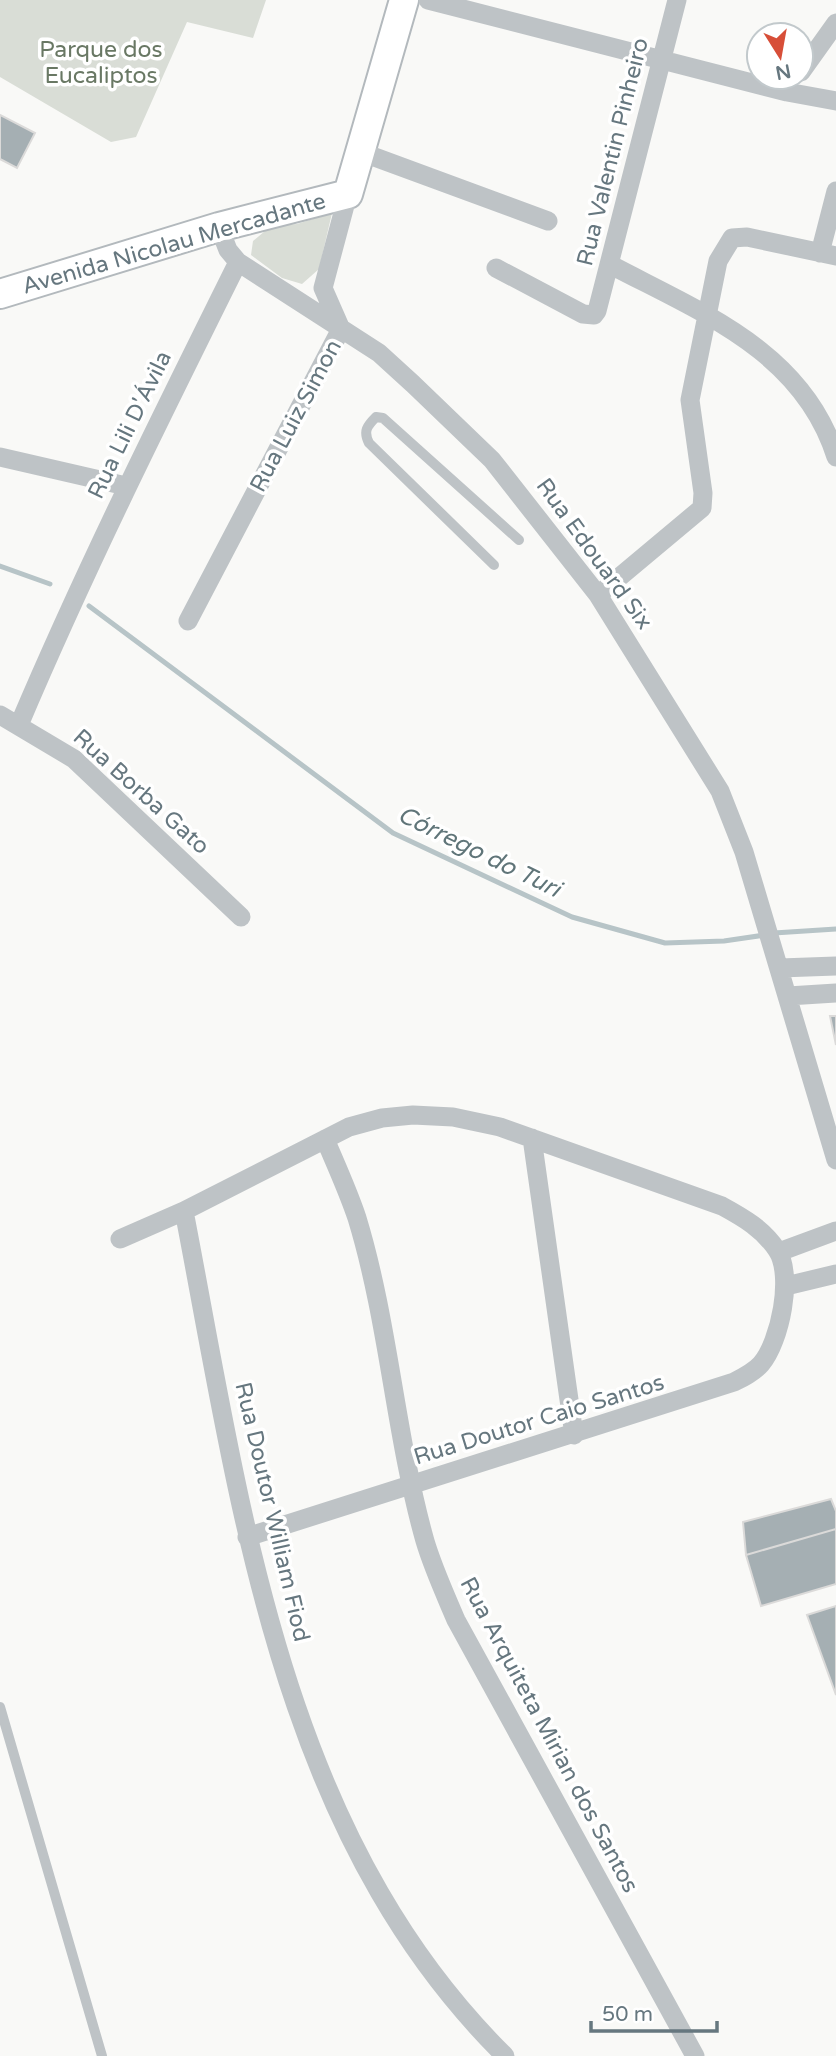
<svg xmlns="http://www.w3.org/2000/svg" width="836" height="2056" font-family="'Varela Round',sans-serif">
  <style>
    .green { fill: #d9ddd6 }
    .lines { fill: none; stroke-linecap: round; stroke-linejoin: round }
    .stream { stroke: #b7c4c7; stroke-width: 5 }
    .building { fill: #a5afb3; stroke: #dbdad9; stroke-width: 2 }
    .secondary-casing { stroke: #b3b9bd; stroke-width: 32 }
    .lane { stroke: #bec3c6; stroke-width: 10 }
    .street { stroke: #bec3c6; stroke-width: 19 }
    .secondary { stroke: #fff; stroke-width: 28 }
    .labels { text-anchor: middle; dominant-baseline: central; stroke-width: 7; stroke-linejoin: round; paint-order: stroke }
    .park-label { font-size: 23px; fill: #697864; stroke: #fff }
    .street-label { font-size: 23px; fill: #66777f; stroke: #fff }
    .water-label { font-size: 24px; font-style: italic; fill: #607579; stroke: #fff }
  </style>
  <rect width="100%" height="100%" fill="#f9f9f7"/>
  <!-- green -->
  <path class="green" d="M0 0H266L253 38 187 22 136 137 111 142 0 77Z
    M332 213 319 269 302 284 282 278 251 255 253 241 271 226 297 224Z"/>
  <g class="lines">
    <!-- stream -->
    <path class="stream" d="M0 566 50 584
      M89 606 393 833 572 917 665 943 724 941 765 935
      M774 933 836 929"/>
  </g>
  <!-- building -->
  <path class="building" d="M0 115 35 133 17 168 0 159Z
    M830 1016H836V1045Z
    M831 1499 836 1511V1529L746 1555 743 1522Z
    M836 1529V1584L761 1606 746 1555Z
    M836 1606V1695L807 1615Z"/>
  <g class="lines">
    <defs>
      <path id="secondary" d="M0 294 219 227 348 194 404 0"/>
    </defs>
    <!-- secondary casing -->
    <use href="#secondary" class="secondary-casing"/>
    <!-- lane -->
    <path class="lane" d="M494 565 369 443C363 431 367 426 376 417L383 418 519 540
      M0 1707 102 2056"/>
    <!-- street -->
    <path class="street" d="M428 0 787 92 836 101
      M801 72 836 23
      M361 152 548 221
      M219 227 228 250 238 262 379 353 413 384 492 460 598 595 720 791 744 852 836 1160
      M820 253 836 191
      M611 265C700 312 803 351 836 457
      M496 268 583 314 594 315 597 311 677 0
      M0 457 126 486
      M598 595 702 508 703 493 690 400 718 261 732 238 747 237 836 256
      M188 621 341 329 323 288 348 194
      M0 715 74 759 241 917
      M19 725C86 567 162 415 238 262
      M780 968 836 966
      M788 996 836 993
      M532 1138 574 1435
      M325 1139C336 1165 348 1191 357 1218 389 1323 395 1435 425 1541 433 1568 445 1594 456 1620L695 2056
      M184 1211C241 1506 280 1834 505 2056
      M120 1239 184 1211 349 1127 382 1118 413 1115 453 1117 500 1127 722 1206C744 1218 763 1229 777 1250 794 1275 780 1342 761 1364 754 1372 744 1377 734 1382L247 1537
      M779 1252 836 1231
      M786 1286 836 1274"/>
    <!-- secondary -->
    <use href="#secondary" class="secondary"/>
  </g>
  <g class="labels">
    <!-- park labels -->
    <g class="park-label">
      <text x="101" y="50">Parque dos<tspan x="101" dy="26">Eucaliptos</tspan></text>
    </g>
    <!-- street labels -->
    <g class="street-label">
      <text transform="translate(613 152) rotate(-76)">Rua Valentin Pinheiro</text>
      <text transform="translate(174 244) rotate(-16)">Avenida Nicolau Mercadante</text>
      <text transform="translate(296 416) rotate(-62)">Rua Luiz Simon</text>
      <text transform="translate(130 425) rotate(-64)">Rua Lili D'Ávila</text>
      <text transform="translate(594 554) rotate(54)">Rua Edouard Six</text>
      <text transform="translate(141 792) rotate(42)">Rua Borba Gato</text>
      <text transform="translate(539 1420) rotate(-17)">Rua Doutor Caio Santos</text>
      <text transform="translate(272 1512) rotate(77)">Rua Doutor William Fiod</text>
      <text transform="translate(549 1735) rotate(62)">Rua Arquiteta Mirian dos Santos</text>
    </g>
    <!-- water labels -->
    <g class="water-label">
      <text transform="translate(479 852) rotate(26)">Córrego do Turi</text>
    </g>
  </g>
  <!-- north arrow -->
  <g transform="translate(780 56) rotate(169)"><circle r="33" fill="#ffffff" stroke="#c2c9cc" stroke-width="2"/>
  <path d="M0-5L12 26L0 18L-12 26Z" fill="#d74e38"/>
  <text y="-10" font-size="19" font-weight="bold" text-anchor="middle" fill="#66777f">N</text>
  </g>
  <!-- scale -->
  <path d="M591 2021v10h126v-10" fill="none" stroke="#66777f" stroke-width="3.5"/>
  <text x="602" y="2021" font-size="21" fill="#66777f" stroke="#ffffff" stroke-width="5" paint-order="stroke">50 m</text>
</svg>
